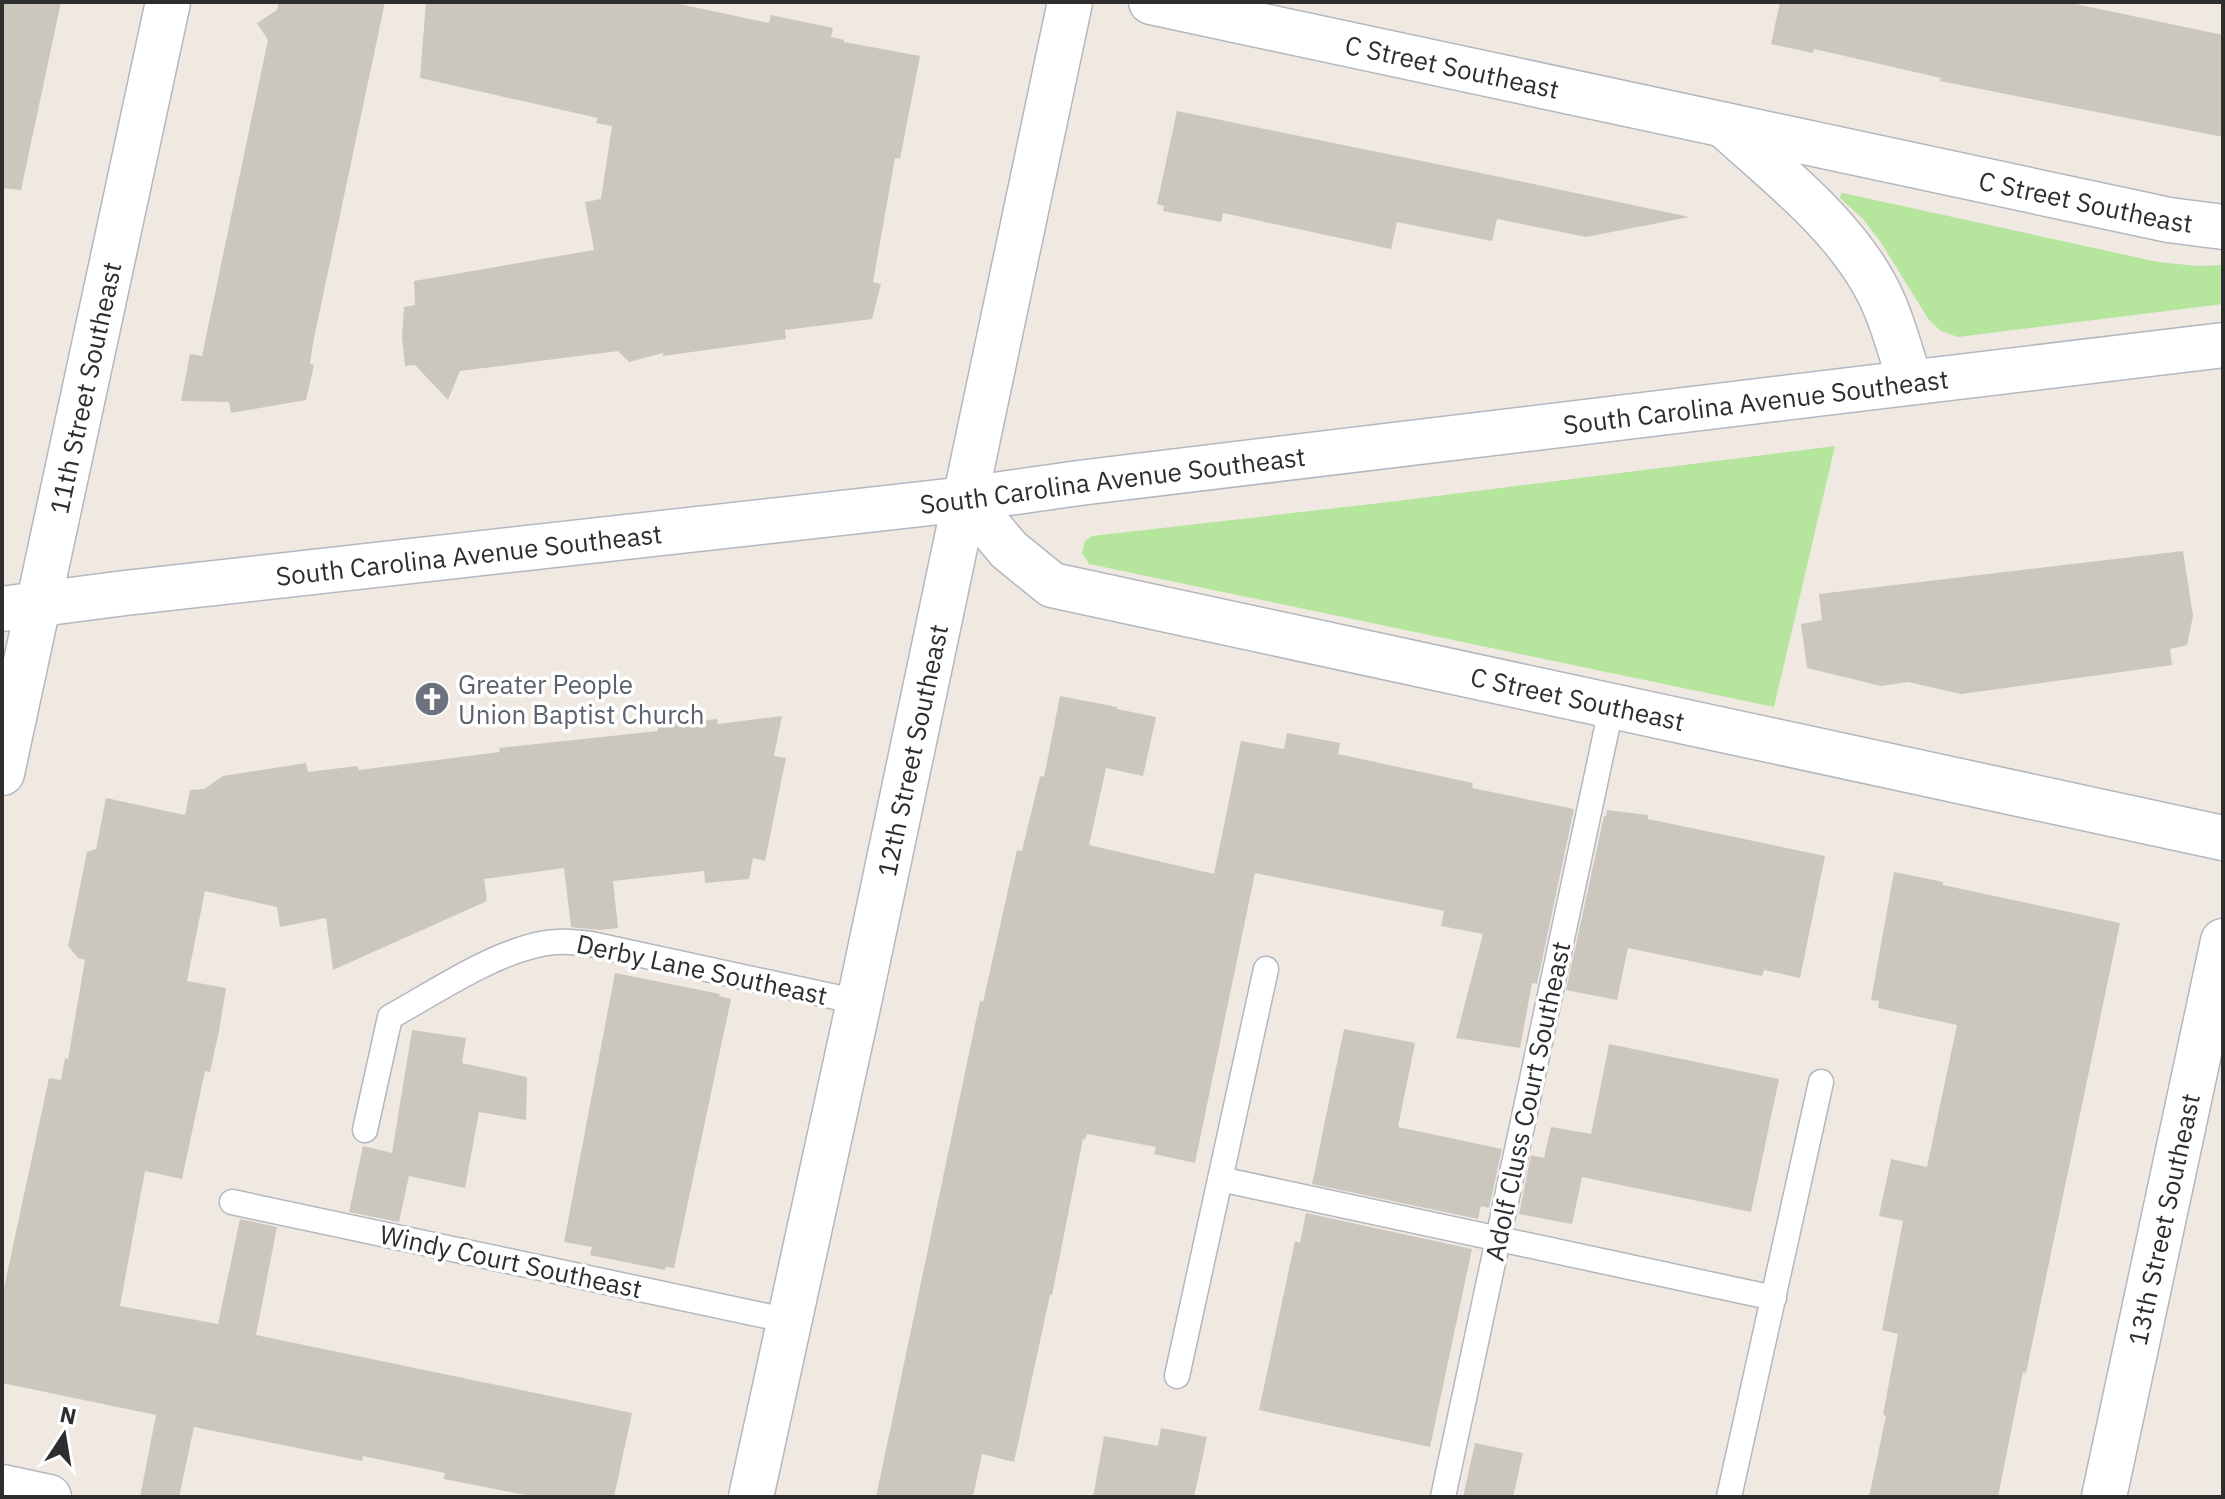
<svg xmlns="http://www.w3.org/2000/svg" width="2225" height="1499" font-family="'IBM Plex Sans',sans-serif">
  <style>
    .green { fill: #b6e59e }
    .building { fill: #cbc7bf }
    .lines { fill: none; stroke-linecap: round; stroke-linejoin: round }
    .lane-casing { stroke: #b4b7c1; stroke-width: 27 }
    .street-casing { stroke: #b4b7c1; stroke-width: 47 }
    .secondary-casing { stroke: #b4b7c1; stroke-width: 47 }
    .lane { stroke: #fff; stroke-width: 24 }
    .street { stroke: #fff; stroke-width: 44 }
    .secondary { stroke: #fff; stroke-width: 44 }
    .labels { text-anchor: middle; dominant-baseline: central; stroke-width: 7; stroke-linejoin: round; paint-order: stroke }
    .street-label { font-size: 26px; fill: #2e2e2e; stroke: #fff }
    .worship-label { font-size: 26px; fill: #5b616d; stroke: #fff; text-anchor: start }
  </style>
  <rect width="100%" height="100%" fill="#efe9e1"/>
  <!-- green -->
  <path class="green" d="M1843 193 2158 262 2198 266 2223 265V304L1958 337 1941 331 1929 320 1880 241 1862 218 1840 198 1841 194Z
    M1835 446 1774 707 1089 564 1082 553 1085 541 1092 536 1389 502Z"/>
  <!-- building -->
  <path class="building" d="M2 2H61L21 190 2 188Z
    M279 2H385L313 343 310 364 314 365 306 400 231 413 229 402 181 401 190 354 202 356 256 97 268 40 257 23 277 10Z
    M426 2H670L769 23 771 15 833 28 831 37 844 40V42L920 56 900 159 895 158 873 282 881 284 872 319 785 330 786 339 663 356V353L629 362 618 351 460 371 448 400 415 365 405 366 402 337 404 307 415 305 414 281 594 250 585 202 601 199 612 126 596 123 598 118 420 78Z
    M1780 2H2066L2223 35V137L1940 81 1941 78 1814 49 1813 53 1771 44Z
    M1177 111 1505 178 1689 217 1586 237 1497 219 1492 241 1397 222 1391 249 1223 213 1221 222 1163 211 1164 206 1157 204Z
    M2183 551 2193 616 2187 645 2170 649 2172 665 1961 694 1908 682 1881 686 1807 668 1801 624 1822 620 1819 594Z
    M1060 696 1117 707V709L1156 717 1143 776 1106 768 1089 845 1214 874 1241 741 1284 749 1287 733 1340 743 1338 754 1473 783 1472 788 1574 809 1537 984 1532 983 1520 1048 1456 1038 1483 934 1441 926 1444 911 1255 873 1195 1163 1154 1154 1156 1147 1087 1134 1085 1140 1083 1139 1052 1295H1050L1014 1462 982 1454 973 1497H876L980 1001 983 1002 1017 850 1022 851 1040 776 1044 777Z
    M782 716 774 756 786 758 765 861 753 858 749 879 705 883 704 871 613 881 618 928 599 930 571 927 564 868 484 879 487 901 333 970 326 918 280 927 277 907 205 891 187 981 226 988 219 1031 210 1072 205 1071 182 1179 145 1171 120 1306 218 1324 240 1219 277 1227 256 1335 632 1413 614 1497H536L444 1479 445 1473 363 1456 362 1461 194 1427 179 1497H140L156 1415 2 1383V1297L49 1078 61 1080 65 1058 68 1059 85 960 78 958 68 946 87 852 96 849 106 798 185 815 190 790 204 789 223 776 306 763 308 772 357 766 359 770 500 752 499 748 658 731V726L686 722 717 719 718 724Z
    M1607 810 1648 815V819L1825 856 1800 978 1764 970 1762 976 1628 948 1617 1000 1566 990 1604 816H1606Z
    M1894 872 1943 882V885L2120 923 2026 1373 2023 1372 1998 1497H1869L1886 1416 1883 1415 1898 1334 1882 1330 1903 1221 1879 1216 1891 1159 1927 1167 1957 1025 1878 1008 1879 1001 1871 1000Z
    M615 973 720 994 719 996 731 999 674 1268 666 1267 665 1270 590 1255 592 1247 564 1242Z
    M1344 1029 1415 1043 1398 1127 1502 1149 1489 1208 1481 1206 1478 1219 1312 1184Z
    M412 1030 466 1038 462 1063 527 1077 526 1120 479 1112 465 1188 409 1176 399 1222 349 1212 363 1146 392 1153Z
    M1609 1044 1779 1079 1751 1212 1582 1177 1572 1224 1519 1214 1531 1155 1544 1158 1551 1127 1591 1134Z
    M1306 1213 1472 1249 1430 1447 1259 1410 1295 1241 1300 1243Z
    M1161 1428 1207 1437 1194 1497H1093L1104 1436 1158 1446Z
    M1475 1443 1523 1453 1513 1497H1463Z"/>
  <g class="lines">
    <defs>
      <path id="lane" d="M365 1130 390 1017C435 992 491 954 541 944 558 940 574 942 591 944L859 1002
        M1220 1179 1774 1298
        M232 1202 790 1321
        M1177 1376 1266 969
        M1443 1497 1612 704
        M1729 1497 1821 1082"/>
      <g id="street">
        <path id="s1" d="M1151 2 2169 220 2223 227"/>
        <path d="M1724 125C1776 173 1838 220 1873 282 1891 313 1899 348 1910 381"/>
        <path id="s2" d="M966 499 1009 550 1052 585 2223 838"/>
        <path d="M2 1487 49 1497"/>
        <path id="s3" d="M751 1497 859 1002 1070 2"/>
        <path id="s4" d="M2104 1497 2223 941"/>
      </g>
      <g id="secondary">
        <path id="s5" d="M2 609 125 593 966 499 1079 483 2223 345"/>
        <path id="s6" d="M2 773 168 2"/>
      </g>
    </defs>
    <!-- lane casing -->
    <use href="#lane" class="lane-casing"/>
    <!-- street casing -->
    <use href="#street" class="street-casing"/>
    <!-- secondary casing -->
    <use href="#secondary" class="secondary-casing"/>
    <!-- lane -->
    <use href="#lane" class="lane"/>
    <!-- street -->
    <use href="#street" class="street"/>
    <!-- secondary -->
    <use href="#secondary" class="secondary"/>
  </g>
  <!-- icons -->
  <defs>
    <symbol id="church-disc" viewBox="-11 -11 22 22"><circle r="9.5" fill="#6b7280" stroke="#fff"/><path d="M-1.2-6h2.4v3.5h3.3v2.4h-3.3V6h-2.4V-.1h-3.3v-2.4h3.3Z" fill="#fff"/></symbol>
  </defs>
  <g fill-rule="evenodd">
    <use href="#church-disc" x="412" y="679" width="40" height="40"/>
  </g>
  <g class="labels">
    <!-- street labels -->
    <g class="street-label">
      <text stroke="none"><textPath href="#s1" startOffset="308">C Street Southeast</textPath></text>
      <text stroke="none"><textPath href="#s1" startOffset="956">C Street Southeast</textPath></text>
      <text stroke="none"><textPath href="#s6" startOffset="394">11th Street Southeast</textPath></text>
      <text stroke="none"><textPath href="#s5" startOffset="1766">South Carolina Avenue Southeast</textPath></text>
      <text stroke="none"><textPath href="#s5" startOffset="1118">South Carolina Avenue Southeast</textPath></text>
      <text stroke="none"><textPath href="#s5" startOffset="470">South Carolina Avenue Southeast</textPath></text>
      <text stroke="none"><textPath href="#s2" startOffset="660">C Street Southeast</textPath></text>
      <text stroke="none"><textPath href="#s3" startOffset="764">12th Street Southeast</textPath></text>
      <text transform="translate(702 969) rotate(12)">Derby Lane Southeast</text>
      <text transform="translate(1527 1101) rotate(-78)">Adolf Cluss Court Southeast</text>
      <text stroke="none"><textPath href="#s4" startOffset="284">13th Street Southeast</textPath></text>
      <text transform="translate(511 1261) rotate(12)">Windy Court Southeast</text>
    </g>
    <!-- worship labels -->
    <g class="worship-label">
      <text x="458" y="684">Greater People<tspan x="458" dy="30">Union Baptist Church</tspan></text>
    </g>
  </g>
  <!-- border -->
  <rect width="2225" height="1499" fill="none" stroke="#2e2e2e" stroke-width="8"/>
  <!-- north arrow -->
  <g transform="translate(64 1435) rotate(12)" stroke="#ffffff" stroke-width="6" paint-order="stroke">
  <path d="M0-6L14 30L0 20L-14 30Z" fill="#2e2e2e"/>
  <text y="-12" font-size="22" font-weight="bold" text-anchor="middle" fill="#2e2e2e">N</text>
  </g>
</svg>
